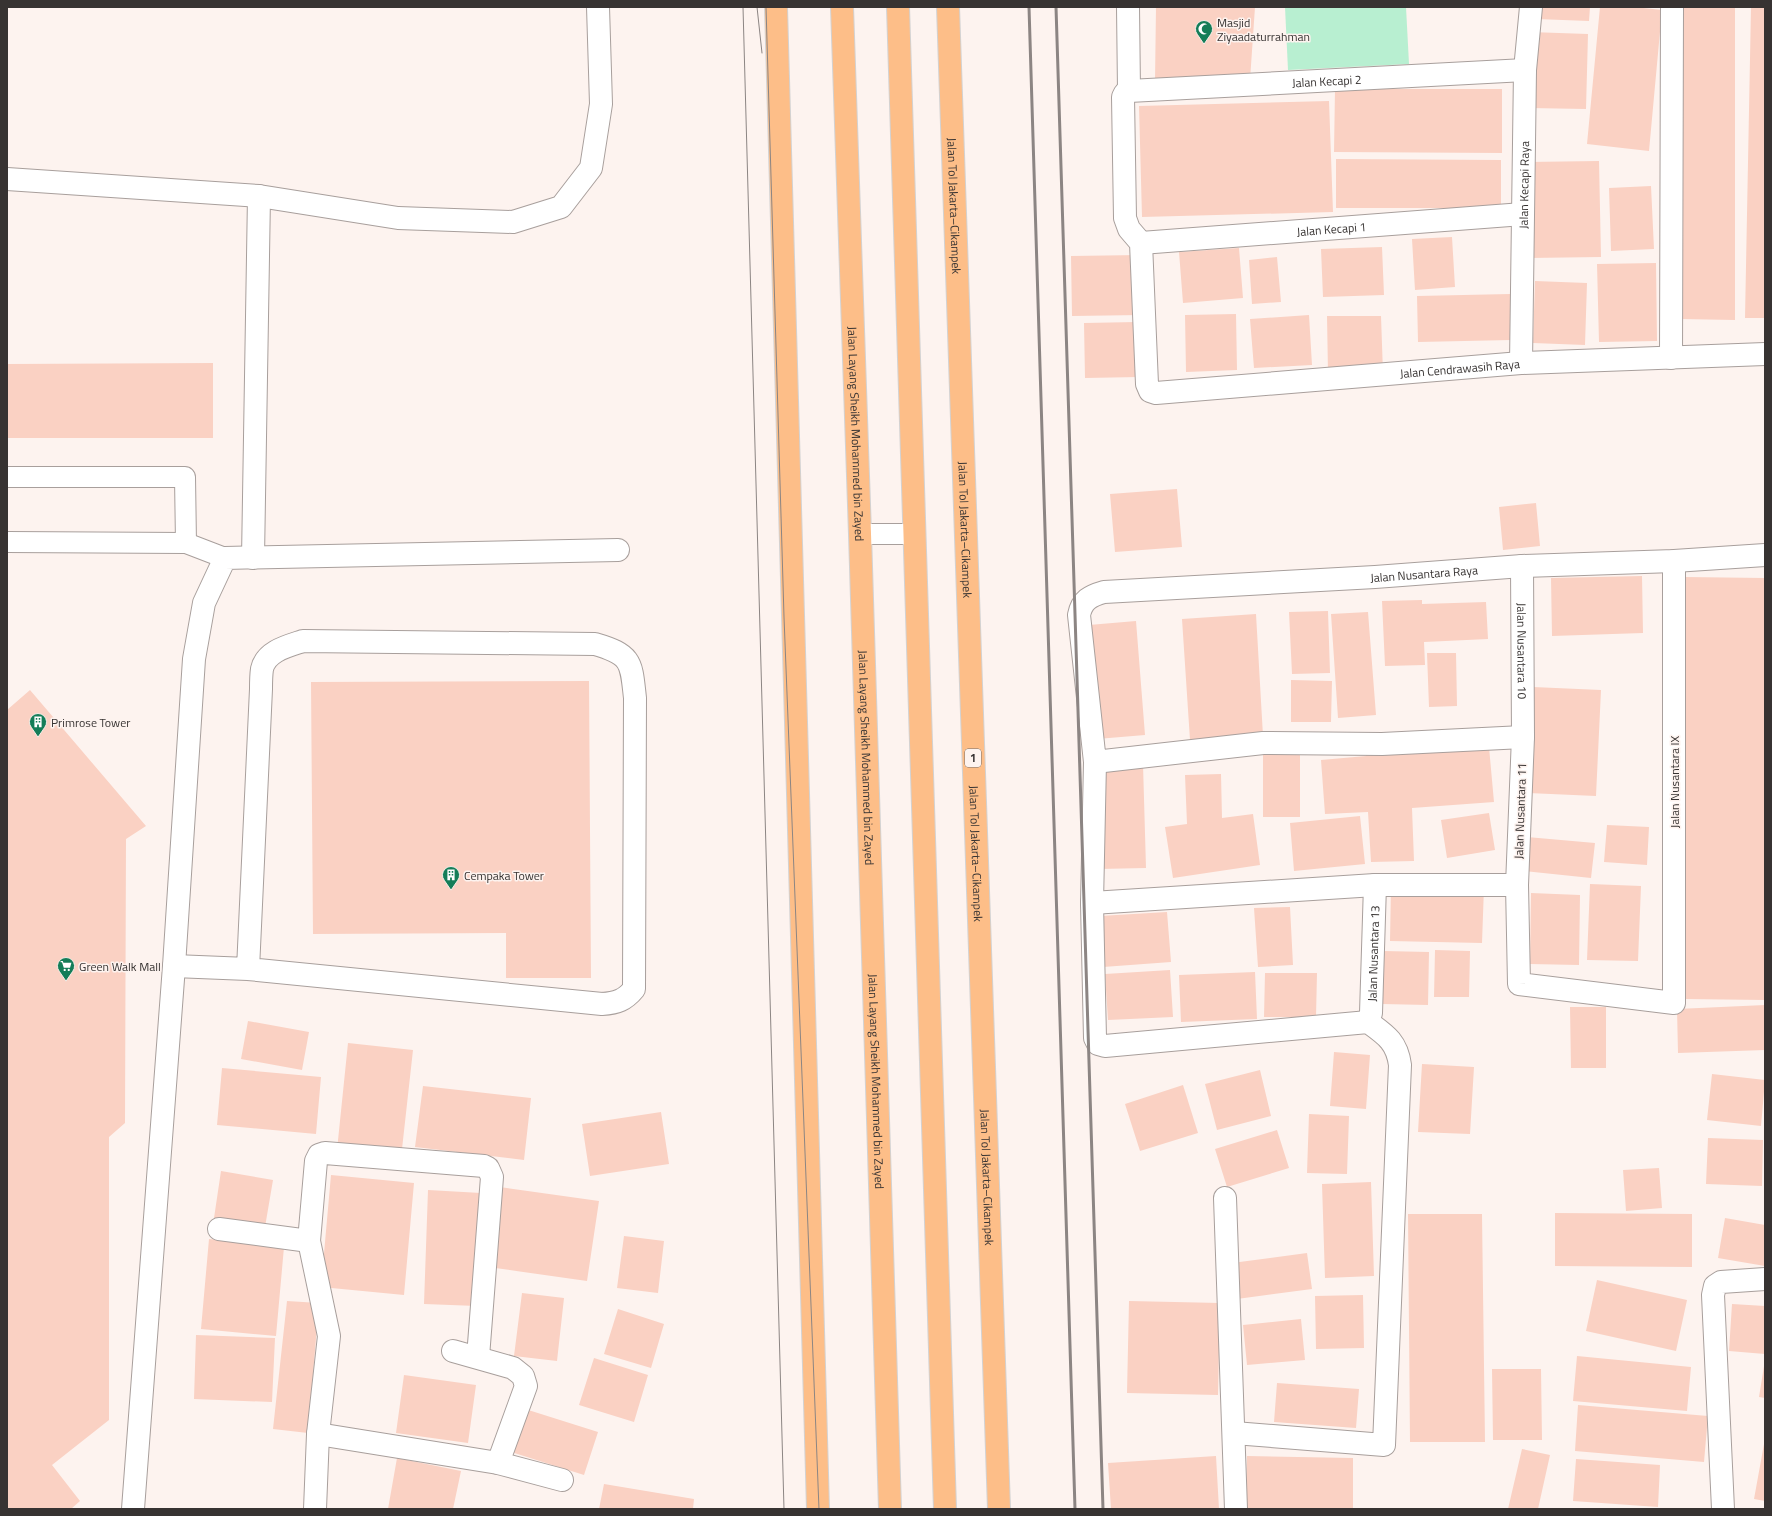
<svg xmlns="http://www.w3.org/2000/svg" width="1772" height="1516" font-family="'Titillium Web',sans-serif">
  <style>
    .green { fill: #b8efd1 }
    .building { fill: #fad1c3 }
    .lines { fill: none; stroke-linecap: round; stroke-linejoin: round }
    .lane-casing { stroke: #a89f9c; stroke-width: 22 }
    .street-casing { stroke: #a89f9c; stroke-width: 24 }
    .highway-casing { stroke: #d3d2d2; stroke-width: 24 }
    .lane { stroke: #fff; stroke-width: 20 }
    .street { stroke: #fff; stroke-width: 22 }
    .highway { stroke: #fdbe88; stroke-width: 22 }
    .tram { stroke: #8c8583; stroke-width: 1 }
    .rail { stroke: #8c8583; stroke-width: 3 }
    .labels { text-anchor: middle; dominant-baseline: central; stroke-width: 3; stroke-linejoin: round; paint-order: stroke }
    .shield { fill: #fdf3ef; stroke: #726d6b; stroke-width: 1 }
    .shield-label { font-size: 11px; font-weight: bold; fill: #373332 }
    .poi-label { font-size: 12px; fill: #373332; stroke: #fdf3ef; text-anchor: start }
    .street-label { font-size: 12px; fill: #373332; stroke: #fdf3ef }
  </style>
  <rect width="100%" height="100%" fill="#fdf3ef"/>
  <!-- green -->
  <path class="green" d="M1285 7H1406L1409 64 1288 70Z"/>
  <!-- building -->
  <path class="building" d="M1156 7H1255L1250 80 1155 81Z
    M1537 7H1590L1589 21 1536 19Z
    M1600 7H1634L1662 10 1649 151 1587 144Z
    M1681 7H1735V320L1680 319Z
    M1751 7H1765V318H1745Z
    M1530 32 1588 34 1586 109 1529 108Z
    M1335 89H1502V153L1334 152Z
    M1329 101 1333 212 1142 217 1139 106Z
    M1336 159 1501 160V208H1336Z
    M1599 161 1601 257 1529 258 1527 162Z
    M1651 186 1654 249 1611 251 1609 188Z
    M1452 237 1455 287 1415 290 1412 239Z
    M1382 247 1384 295 1323 297 1321 249Z
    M1239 248 1243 298 1183 303 1179 252Z
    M1140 255 1141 315 1072 316 1071 256Z
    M1277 257 1281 302 1252 304 1249 260Z
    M1656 263 1657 341 1599 342 1597 264Z
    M1535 281 1587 283 1585 345 1533 343Z
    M1510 294 1511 340 1418 342 1417 296Z
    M1236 314 1237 370 1186 372 1185 315Z
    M1309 315 1312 365 1254 368 1250 319Z
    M1327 316H1381L1383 373H1328Z
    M1137 322 1139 377 1085 378 1084 323Z
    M213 363V438H7V364Z
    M1177 489 1182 547 1115 552 1110 494Z
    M1536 503 1540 546 1503 550 1499 507Z
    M1642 576 1643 633 1552 636 1551 578Z
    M1685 577 1765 578V1000L1684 999Z
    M1422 600V604L1486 602 1488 639 1424 642 1425 665 1385 666 1382 601Z
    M1328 611 1330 673 1292 674 1289 612Z
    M1368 612 1376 715 1338 718 1331 614Z
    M1256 614 1263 736 1190 740 1182 619Z
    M1136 621 1145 735 1097 739 1089 625Z
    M1427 653H1456L1457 706 1429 707Z
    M1291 680 1332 681 1331 722H1291Z
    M589 681 591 978H506V933L313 934 311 682Z
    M1533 687 1601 690 1596 796 1528 793Z
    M30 690 146 826 126 839 125 1123 109 1137V1420L52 1465 80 1501 71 1509H7V710Z
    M1263 747 1300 748V817H1263Z
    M1489 747 1494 802 1412 808 1414 861 1371 862 1368 812 1325 814 1321 760 1366 756V753Z
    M1143 764 1146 868 1099 869 1096 765Z
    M1221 774 1222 818 1253 814 1260 865 1173 878 1165 827 1187 824 1185 775Z
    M1489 813 1495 850 1447 858 1441 820Z
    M1360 816 1365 864 1294 871 1290 823Z
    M1607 825 1649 827 1647 865 1604 862Z
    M1527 837 1595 843 1591 878 1524 871Z
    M1590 884 1641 886 1638 961 1587 960Z
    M1391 886 1484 887 1482 943 1390 941Z
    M1531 893 1580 895 1579 965 1530 964Z
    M1290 907 1293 965 1258 967 1254 908Z
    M1167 912 1171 962 1103 967 1100 916Z
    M1435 950 1470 951 1469 997H1434Z
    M1383 951 1429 952 1428 1005 1382 1004Z
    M1170 970 1173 1017 1108 1020 1105 974Z
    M1255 972 1257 1019 1181 1022 1179 975Z
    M1265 973H1317L1316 1017H1264Z
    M1765 1005V1050L1678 1053 1677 1009Z
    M1570 1007H1606V1068H1571Z
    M248 1021 309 1032 302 1070 241 1059Z
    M348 1043 413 1050 401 1158 337 1150Z
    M1334 1052 1370 1055 1366 1109 1330 1106Z
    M1422 1064 1474 1067 1470 1134 1418 1132Z
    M222 1068 321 1077 316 1134 217 1125Z
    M1260 1070 1271 1116 1217 1130 1205 1084Z
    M1712 1074 1765 1080 1761 1126 1707 1120Z
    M1183 1085 1198 1133 1140 1151 1125 1104Z
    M423 1086 531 1098 524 1160 415 1147Z
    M661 1112 669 1164 590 1176 582 1124Z
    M1309 1114 1349 1116 1347 1174 1307 1173Z
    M1277 1130 1289 1168 1227 1187 1215 1149Z
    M1708 1138 1763 1140 1762 1186 1706 1184Z
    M1659 1168 1662 1208 1626 1211 1623 1170Z
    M221 1171 273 1180 265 1227 214 1218Z
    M331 1175 414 1183 404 1295 321 1287Z
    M1371 1182 1374 1276 1325 1278 1322 1184Z
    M500 1187 599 1201 587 1281 488 1267Z
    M428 1190 481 1193 477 1306 424 1304Z
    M1555 1213 1692 1214V1267L1555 1266Z
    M1408 1214H1482L1485 1442H1410Z
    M1725 1218 1765 1225V1266L1718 1258Z
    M624 1236 664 1241 658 1293 617 1288Z
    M209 1239 284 1247 276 1336 201 1329Z
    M1307 1253 1312 1289 1237 1299 1232 1263Z
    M1597 1280 1687 1300 1676 1351 1586 1331Z
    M522 1293 564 1298 557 1361 514 1356Z
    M1363 1295 1364 1348 1316 1349 1315 1296Z
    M287 1301 319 1303 308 1433 273 1429Z
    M1129 1301 1220 1303 1218 1395 1127 1393Z
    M1732 1304 1765 1306V1354L1729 1351Z
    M618 1309 664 1324 651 1368 604 1354Z
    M1301 1319 1305 1360 1247 1365 1243 1325Z
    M196 1335 275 1338 272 1402 194 1399Z
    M1577 1356 1691 1367 1687 1411 1573 1401Z
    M594 1358 648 1375 634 1422 579 1405Z
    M1764 1366H1765V1398L1759 1397Z
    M1492 1369H1541L1542 1440H1493Z
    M404 1375 476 1385 468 1443 396 1433Z
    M1277 1383 1359 1389 1356 1428 1274 1422Z
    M1578 1405 1708 1416 1704 1462 1575 1451Z
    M522 1408 598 1432 584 1475 508 1451Z
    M1764 1444H1765V1501L1754 1499Z
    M1522 1449 1550 1455 1538 1509H1508Z
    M1216 1456 1219 1509H1111L1108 1463Z
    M1247 1456 1353 1458V1509H1246Z
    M397 1458 461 1471 453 1509H388Z
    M1576 1459 1660 1465 1658 1507 1573 1501Z
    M604 1484 694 1499 693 1509H599Z"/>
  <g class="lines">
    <defs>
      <path id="lane" d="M7 477H185L186 543
        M860 534H915
        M7 542 186 543 225 558"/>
      <g id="street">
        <path d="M1128 7 1129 91"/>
        <path id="s1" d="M1129 91 1125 93 1123 97 1125 218 1129 229 1141 243 1147 384 1150 391 1156 393 1521 363 1765 354"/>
        <path id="s2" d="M1129 91 1525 70"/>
        <path d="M7 179 259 196 398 218 513 222 561 207 591 168 601 104 598 7"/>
        <path id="s3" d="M1141 243 1523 214"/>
        <path d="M1671 358 1672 7"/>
        <path id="s4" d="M1521 363 1525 70 1531 7"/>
        <path d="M253 558 259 196"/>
        <path id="s5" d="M1522 566 1523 737 1517 885 1519 984 1674 1003V561"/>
        <path id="s6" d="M1523 737 1382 744 1263 743 1095 762 1079 615C1082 600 1090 596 1104 592L1375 577 1522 566 1674 561 1765 555"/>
        <path d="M1095 762 1092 903 1095 1038 1098 1044 1105 1046 1368 1022C1386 1035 1397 1042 1400 1065L1384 1445 1234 1433"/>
        <path d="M1092 903 1375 885H1517"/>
        <path d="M174 966 248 969 602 1004C617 1003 625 1000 634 989L635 698C631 663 633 655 595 644L303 641C288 646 266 651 262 669 261 676 261 682 261 689L248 969"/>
        <path id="s7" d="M1368 1022 1371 1013 1375 885"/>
        <path d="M1225 1198 1236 1509"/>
        <path d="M219 1229 309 1241"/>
        <path d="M453 1351 513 1368 523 1376 526 1386 498 1463"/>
        <path d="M318 1434 498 1463 562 1480"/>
        <path d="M133 1509 174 966 194 659 204 603 225 558 618 550"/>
        <path d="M315 1509 318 1434 329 1336 309 1241 316 1161 319 1155 325 1153 484 1166 488 1168 492 1177 478 1357"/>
        <path d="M1723 1509 1713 1295 1715 1286 1721 1282 1765 1279"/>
      </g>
      <g id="highway">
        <path d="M776 7 818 1509"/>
        <path id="s8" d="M842 7 860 534 890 1509"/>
        <path d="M898 7 945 1509"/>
        <path id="s9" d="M948 7 999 1509"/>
      </g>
    </defs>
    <!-- lane casing -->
    <use href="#lane" class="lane-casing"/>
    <!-- street casing -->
    <use href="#street" class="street-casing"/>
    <!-- highway casing -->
    <use href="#highway" class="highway-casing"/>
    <!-- lane -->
    <use href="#lane" class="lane"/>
    <!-- street -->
    <use href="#street" class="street"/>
    <!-- highway -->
    <use href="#highway" class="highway"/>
    <!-- tram -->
    <path class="tram" d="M743 7 784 1509
      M757 7 762 53
      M766 7 784 617 819 1509"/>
    <!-- rail -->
    <path class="rail" d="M1029 7 1075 1509
      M1056 7 1103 1509"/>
  </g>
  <!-- icons -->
  <defs>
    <symbol id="mosque-pin" viewBox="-11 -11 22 30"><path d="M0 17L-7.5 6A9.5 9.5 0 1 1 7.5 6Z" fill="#147d58" stroke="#fdf3ef"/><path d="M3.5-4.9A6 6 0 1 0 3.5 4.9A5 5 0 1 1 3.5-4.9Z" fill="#fff"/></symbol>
    <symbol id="building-pin" viewBox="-11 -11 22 30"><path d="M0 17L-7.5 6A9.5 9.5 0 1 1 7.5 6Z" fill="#147d58" stroke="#fdf3ef"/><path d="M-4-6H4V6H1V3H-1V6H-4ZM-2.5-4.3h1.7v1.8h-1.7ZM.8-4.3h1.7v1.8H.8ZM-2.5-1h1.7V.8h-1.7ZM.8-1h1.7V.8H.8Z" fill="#fff"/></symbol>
    <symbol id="supermarket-pin" viewBox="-11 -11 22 30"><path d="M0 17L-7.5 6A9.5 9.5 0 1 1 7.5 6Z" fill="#147d58" stroke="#fdf3ef"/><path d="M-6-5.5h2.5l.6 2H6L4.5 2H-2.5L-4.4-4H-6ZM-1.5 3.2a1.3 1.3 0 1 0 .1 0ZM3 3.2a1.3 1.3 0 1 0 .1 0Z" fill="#fff"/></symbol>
  </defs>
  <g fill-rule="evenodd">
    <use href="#mosque-pin" x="1194" y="19" width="20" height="27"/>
    <use href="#building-pin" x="28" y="712" width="20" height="27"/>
    <use href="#building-pin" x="441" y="865" width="20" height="27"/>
    <use href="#supermarket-pin" x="56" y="956" width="20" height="27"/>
  </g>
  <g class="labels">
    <!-- shield labels -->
    <rect class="shield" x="965" y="749" width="16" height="18" rx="3"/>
    <g class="shield-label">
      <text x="973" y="758">1</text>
    </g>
    <!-- poi labels -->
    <g class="poi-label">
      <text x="1217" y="22">Masjid<tspan x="1217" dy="14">Ziyaadaturrahman</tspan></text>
      <text x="51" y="722">Primrose Tower</text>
      <text x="464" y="875">Cempaka Tower</text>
      <text x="79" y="966">Green Walk Mall</text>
    </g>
    <!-- street labels -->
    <g class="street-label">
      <text stroke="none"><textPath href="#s2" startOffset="198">Jalan Kecapi 2</textPath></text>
      <text stroke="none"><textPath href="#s4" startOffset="178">Jalan Kecapi Raya</textPath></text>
      <text stroke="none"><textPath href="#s9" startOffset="199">Jalan Tol Jakarta–Cikampek</textPath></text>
      <text stroke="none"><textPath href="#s3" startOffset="191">Jalan Kecapi 1</textPath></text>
      <text stroke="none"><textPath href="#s1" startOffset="620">Jalan Cendrawasih Raya</textPath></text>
      <text stroke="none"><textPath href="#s8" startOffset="427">Jalan Layang Sheikh Mohammed bin Zayed</textPath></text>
      <text stroke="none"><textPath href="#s9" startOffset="523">Jalan Tol Jakarta–Cikampek</textPath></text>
      <text stroke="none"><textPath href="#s6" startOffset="934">Jalan Nusantara Raya</textPath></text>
      <text stroke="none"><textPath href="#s5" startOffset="85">Jalan Nusantara 10</textPath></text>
      <text stroke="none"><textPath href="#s8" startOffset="751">Jalan Layang Sheikh Mohammed bin Zayed</textPath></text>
      <text transform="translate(1674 782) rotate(-90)">Jalan Nusantara IX</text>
      <text transform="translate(1520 811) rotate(-88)">Jalan Nusantara 11</text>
      <text stroke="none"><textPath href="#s9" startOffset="847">Jalan Tol Jakarta–Cikampek</textPath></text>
      <text stroke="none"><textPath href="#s7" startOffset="69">Jalan Nusantara 13</textPath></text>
      <text stroke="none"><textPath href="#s8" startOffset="1075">Jalan Layang Sheikh Mohammed bin Zayed</textPath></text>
      <text stroke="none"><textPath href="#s9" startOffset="1171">Jalan Tol Jakarta–Cikampek</textPath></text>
    </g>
  </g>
  <!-- border -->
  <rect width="1772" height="1516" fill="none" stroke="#373332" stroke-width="16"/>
</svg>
